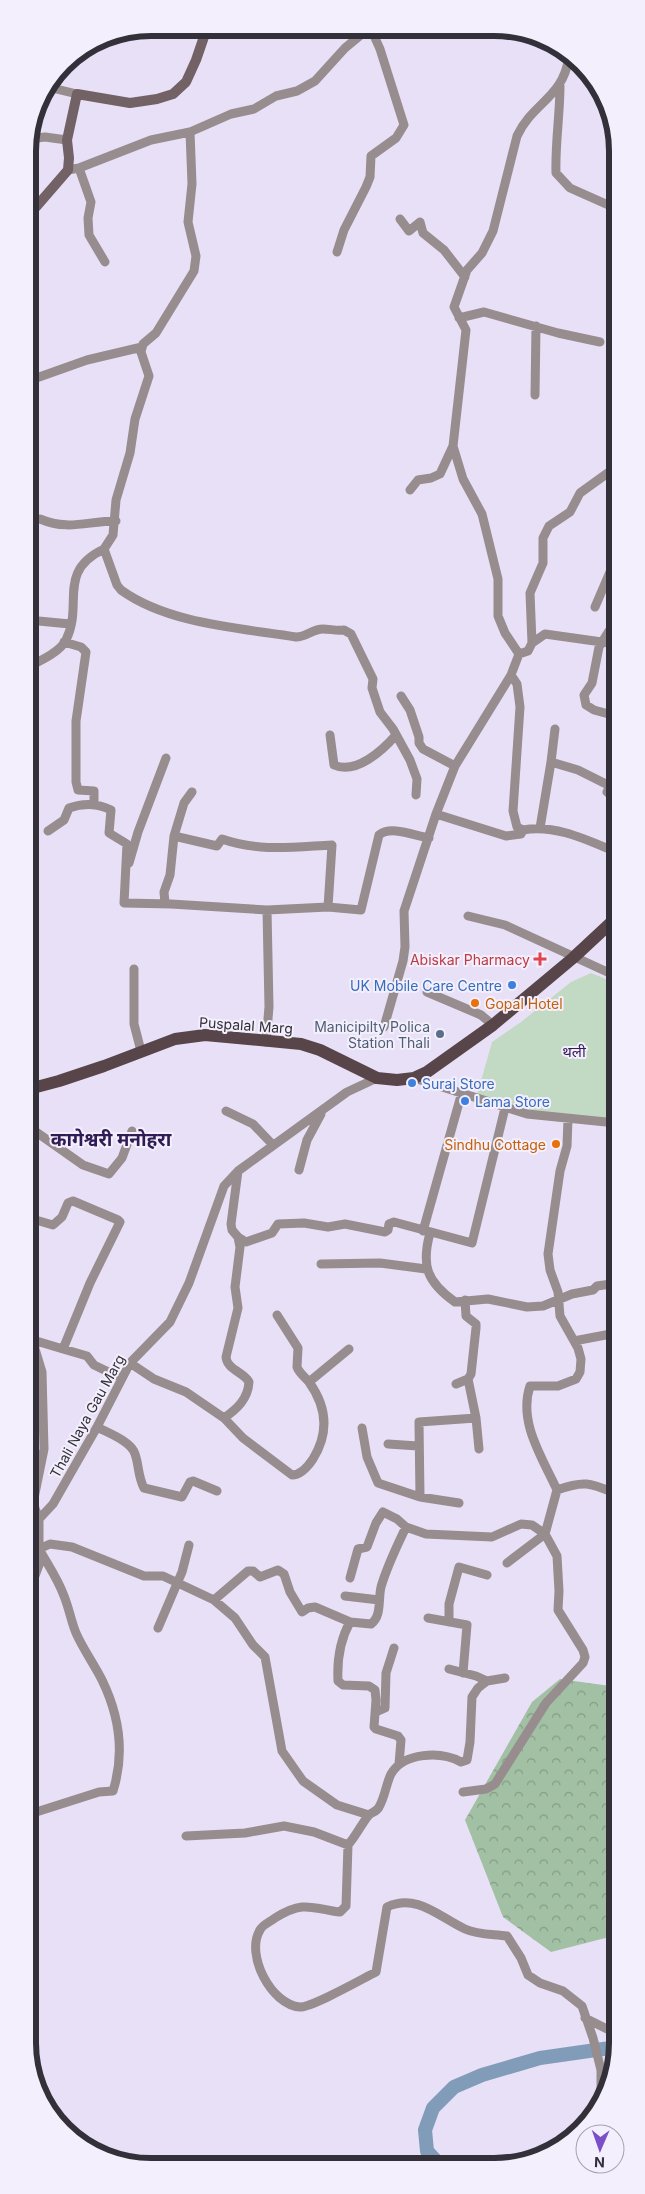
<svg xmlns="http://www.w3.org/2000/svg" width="645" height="2194" font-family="Inter,'Noto Sans Devanagari',sans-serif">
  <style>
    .grass { fill: #c2d9c3 }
    .forest { fill: url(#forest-crowns) }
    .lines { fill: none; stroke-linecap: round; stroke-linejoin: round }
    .river { stroke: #809cb8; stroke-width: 14 }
    .street { stroke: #978c8e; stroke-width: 9 }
    .secondary { stroke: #726266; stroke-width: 10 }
    .primary { stroke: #574549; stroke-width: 12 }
    .health-dot { fill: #e0444e; stroke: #f4effc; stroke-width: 2 }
    .shop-dot { fill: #3f7fe0; stroke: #f4effc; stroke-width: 2 }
    .food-dot { fill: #e8710a; stroke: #f4effc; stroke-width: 2 }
    .service-dot { fill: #5c6f8a; stroke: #f4effc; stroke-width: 2 }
    .labels { text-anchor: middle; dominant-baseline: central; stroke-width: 4; stroke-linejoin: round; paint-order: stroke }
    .health-label { font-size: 14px; fill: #be3a42; stroke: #f4effc; text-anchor: end }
    .shop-label { font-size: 14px; fill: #366cbe; stroke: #f4effc; text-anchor: start }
    .food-label { font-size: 14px; fill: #c56008; stroke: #f4effc; text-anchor: start }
    .street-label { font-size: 14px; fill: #333039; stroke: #f4effc }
    .service-label { font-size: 14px; fill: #4e5e75; stroke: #f4effc; text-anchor: end }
    .neighbourhood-label { font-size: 15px; fill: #301c55; stroke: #f4effc }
    .district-label { font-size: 19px; font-weight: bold; fill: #301c55; stroke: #f4effc }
    .rim { fill: none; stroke: #333039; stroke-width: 6 }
  </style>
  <defs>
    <pattern id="forest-crowns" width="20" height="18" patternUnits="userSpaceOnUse" patternTransform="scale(1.25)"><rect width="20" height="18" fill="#a2c0a3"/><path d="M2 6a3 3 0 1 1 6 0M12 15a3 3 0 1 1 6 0" fill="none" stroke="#859c86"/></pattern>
  </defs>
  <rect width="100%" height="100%" fill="#e8e0f6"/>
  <!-- grass -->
  <path class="grass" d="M591 973 616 983V1096L609 1123 510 1107 477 1095 492 1042 521 1022 571 982Z"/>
  <!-- forest -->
  <path class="forest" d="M560 1679 617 1687V1935L551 1952 503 1917 465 1820 532 1702Z"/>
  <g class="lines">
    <!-- river -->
    <path class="river" d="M439 2164 427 2151 425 2130 433 2108 454 2087 482 2075 540 2058 617 2047"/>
    <!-- street -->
    <path class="street" d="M560 85C560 115 555 144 556 173L570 188 615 208
      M48 87 77 94
      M190 132 192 184 188 222 196 256 194 271 156 333 143 344 141 352 149 376 135 419 130 453 116 500 113 535 104 549 117 585 121 590C168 624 240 628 296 637 307 637 312 629 323 629 330 629 336 631 344 630L351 634 373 679 372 688 380 712 393 729 410 760 417 779 416 795
      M29 139 45 137 67 140
      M79 168 91 202 88 218 89 235 105 262
      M68 170 79 168 151 140 190 132 231 114 254 109 276 96 297 91 315 81 345 48 368 29
      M400 219 409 231 420 222 423 233 444 250 465 277
      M337 252 344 230 366 187 370 177 371 156 396 138 404 125 380 49 371 29
      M459 318 484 312 558 333 600 342
      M28 381 87 360 142 347
      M535 395 536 326
      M410 490 418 480 431 478 440 474 453 446
      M40 519C69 531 87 521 116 521
      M595 607 616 558
      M28 620 70 624
      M616 620 599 647 592 683 584 695 586 705 594 710 616 716
      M64 642 81 647 86 652 76 721V782L78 790 94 791V805
      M532 643 545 634 616 644
      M519 654 528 651 532 643 530 593 543 563V538L549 526 570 512 580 493 616 467
      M28 667C40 661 60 652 66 640 84 604 56 572 104 549
      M511 675 517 684 520 707 513 811 517 827 523 830
      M401 696 410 710 419 737V743L423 749 455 766
      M616 726V740
      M330 735 334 765C356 775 383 750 396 735
      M551 762 555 729
      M436 814 506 836 521 834 523 830C555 824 587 840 616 852
      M540 828 551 762 578 770 610 786 607 792 616 800
      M48 831 64 820 69 808C83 803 97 803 111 810L109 833 127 844 124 903 171 904 267 910 328 907 361 910 379 835C391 825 415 836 429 838
      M174 836 184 803 192 792
      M129 863 138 832 166 758
      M165 903 164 892 170 875 174 836 217 846 222 839C259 852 293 847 332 845L328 907
      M468 916 505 925 616 976
      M134 969V1024L141 1051
      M427 992 481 1015 493 1025
      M384 1027 403 961 405 947 404 911 436 814 455 766 511 675 519 654 505 633 498 616V579L482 514 463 479 453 446 466 330 454 307 467 270 482 253 493 231 517 136C533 102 563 98 569 57
      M266 1042 269 1007 267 910
      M414 1078 527 1114 616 1123
      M226 1111 253 1124 273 1145
      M29 1127 83 1165 109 1174 122 1158 132 1131
      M299 1170 307 1140 321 1114
      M29 1218 53 1225 62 1217 68 1203 73 1201 118 1220 120 1222 90 1283 63 1349 33 1340
      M423 1231 462 1092
      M430 1233C421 1266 427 1282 455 1302L488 1299 527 1307 543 1306 572 1294 593 1290 597 1286 611 1284 616 1285
      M238 1237 246 1242 272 1233 278 1224 304 1223 328 1227 345 1224 385 1232 388 1230 389 1224 394 1222 472 1243 505 1108
      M321 1264 380 1263 426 1269
      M29 1329 42 1372 44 1449 33 1503 39 1519
      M574 1341 616 1333
      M63 1349 87 1356 94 1365 121 1378
      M130 1363 154 1379 186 1392 224 1418C237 1409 248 1399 249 1382 244 1372 227 1370 226 1357L238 1308 235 1287 240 1247 238 1237 232 1230 231 1224 238 1171
      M468 1379 476 1418 479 1449
      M309 1382 349 1349
      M456 1384 468 1379 471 1374 476 1328V1324L466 1316 465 1300
      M224 1418 243 1438 292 1475C301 1475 309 1465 313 1459 329 1433 327 1407 309 1382 305 1377 299 1373 297 1367L298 1348 277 1315
      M97 1427C108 1433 131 1441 135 1454 139 1465 138 1477 144 1488L182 1497 190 1482 193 1481 217 1491
      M362 1428 367 1457 378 1483 420 1497 459 1503
      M388 1444 418 1446
      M557 1490C542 1457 518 1422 530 1386H558L576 1379 580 1372 581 1359 578 1348 560 1316 558 1292 550 1270 548 1254 560 1171 567 1146 568 1119
      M420 1497 419 1422 476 1418
      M350 1578 358 1549 367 1547 376 1523 383 1512 397 1519 406 1527 426 1534 492 1537 521 1524 532 1525 545 1534 507 1563
      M29 1592 39 1565V1519L53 1504 97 1427 130 1363 170 1322 189 1283 224 1186 238 1171 347 1092 377 1078
      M345 1596 379 1600
      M214 1600 248 1571H253L260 1577 278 1570 284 1574 290 1592 302 1612 308 1608 315 1607 350 1622 371 1624C382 1616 378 1599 381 1587 387 1566 397 1546 406 1527
      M428 1618 467 1625 463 1673
      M350 1622C340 1640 337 1661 338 1681L343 1685 369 1686 375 1690 376 1700 374 1727 376 1729 398 1736 401 1740 399 1764
      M449 1622V1604L459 1567 487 1575
      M158 1628 182 1572 189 1545
      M29 1661 31 1679 29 1688
      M449 1669 476 1676 487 1681
      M376 1712 385 1708 386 1673 394 1648
      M463 1792 486 1789 495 1784 546 1703 583 1663 585 1657 583 1650 558 1610 559 1591 557 1556 545 1534 557 1490C585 1480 590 1483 617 1494
      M30 1814 99 1792 113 1791C125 1753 119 1715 102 1680 94 1664 83 1649 76 1633 71 1621 69 1608 64 1596 58 1579 48 1565 39 1549L50 1544 72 1547 144 1576H163L214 1600 235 1618 253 1645 265 1657 282 1751 303 1781 337 1805 369 1815
      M186 1836 245 1833 284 1826 314 1832 348 1845C356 1836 361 1825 368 1816 371 1812 377 1812 379 1807 385 1797 386 1784 391 1774 404 1752 441 1751 461 1762L467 1760 470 1742 472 1697 478 1688 487 1681 505 1678
      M348 1845 346 1906 340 1912C328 1911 315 1906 302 1907 292 1908 283 1913 275 1918 270 1922 262 1925 260 1930 245 1954 271 2005 300 2007 313 2007 362 1979 376 1972L387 1907C417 1893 439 1917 465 1929 478 1935 493 1934 507 1936L521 1958 528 1975 540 1983 563 1991 582 2006 593 2038 601 2070V2102
      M585 2018 607 2029H617
      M602 2081 613 2071"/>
    <!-- secondary -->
    <path class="secondary" d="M28 209 36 207 68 170 69 158 67 140 77 94 130 103 157 99 173 94 186 82 196 60 207 28"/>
    <!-- primary -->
    <path class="primary" d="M29 1089 59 1081 104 1066 175 1039 205 1035 301 1044 320 1050 377 1078 397 1080 414 1078 427 1072 493 1025 573 958 616 918"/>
  </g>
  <!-- markers -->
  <path class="health-dot" d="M537.5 951.5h5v5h5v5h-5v5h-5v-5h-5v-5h5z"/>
  <g class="shop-dot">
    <circle cx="512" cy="985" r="5"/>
    <circle cx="412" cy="1083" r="5"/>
    <circle cx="465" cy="1101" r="5"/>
  </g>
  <g class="food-dot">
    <circle cx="475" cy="1003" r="5"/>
    <circle cx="556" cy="1144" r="5"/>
  </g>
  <circle class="service-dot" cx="440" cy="1034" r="5"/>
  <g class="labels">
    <!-- health labels -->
    <g class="health-label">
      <text x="530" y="959">Abiskar Pharmacy</text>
    </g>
    <!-- shop labels -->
    <g class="shop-label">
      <text x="502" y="985" text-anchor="end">UK Mobile Care Centre</text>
      <text x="422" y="1083">Suraj Store</text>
      <text x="475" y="1101">Lama Store</text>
    </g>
    <!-- food labels -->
    <g class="food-label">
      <text x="485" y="1003">Gopal Hotel</text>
      <text x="546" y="1144" text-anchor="end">Sindhu Cottage</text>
    </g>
    <!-- street labels -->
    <g class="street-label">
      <text transform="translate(246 1025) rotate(4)">Puspalal Marg</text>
      <text transform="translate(87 1416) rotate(-61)">Thali Naya Gau Marg</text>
    </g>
    <!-- service labels -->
    <g class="service-label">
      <text x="430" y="1026">Manicipilty Polica<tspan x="430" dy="16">Station Thali</tspan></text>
    </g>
    <!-- neighbourhood labels -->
    <g class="neighbourhood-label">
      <text x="574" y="1051">थली</text>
    </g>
    <!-- district labels -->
    <g class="district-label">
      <text x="111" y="1139">कागेश्वरी मनोहरा</text>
    </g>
  </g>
  <!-- crop -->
  <path d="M0 0H645V2194H0ZM151 36H494A115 115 0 0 1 609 151V2043A115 115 0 0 1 494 2158H151A115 115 0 0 1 36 2043V151A115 115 0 0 1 151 36Z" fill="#f4effc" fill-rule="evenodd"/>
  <path class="rim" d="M151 36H494A115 115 0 0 1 609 151V2043A115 115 0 0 1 494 2158H151A115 115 0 0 1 36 2043V151A115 115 0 0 1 151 36Z"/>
  <!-- north arrow -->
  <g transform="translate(600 2149) rotate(182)"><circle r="24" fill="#f4effc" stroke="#a7a3ae"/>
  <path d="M0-4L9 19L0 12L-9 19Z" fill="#7a4fc8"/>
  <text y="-8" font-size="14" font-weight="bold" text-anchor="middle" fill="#333039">N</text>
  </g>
</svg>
